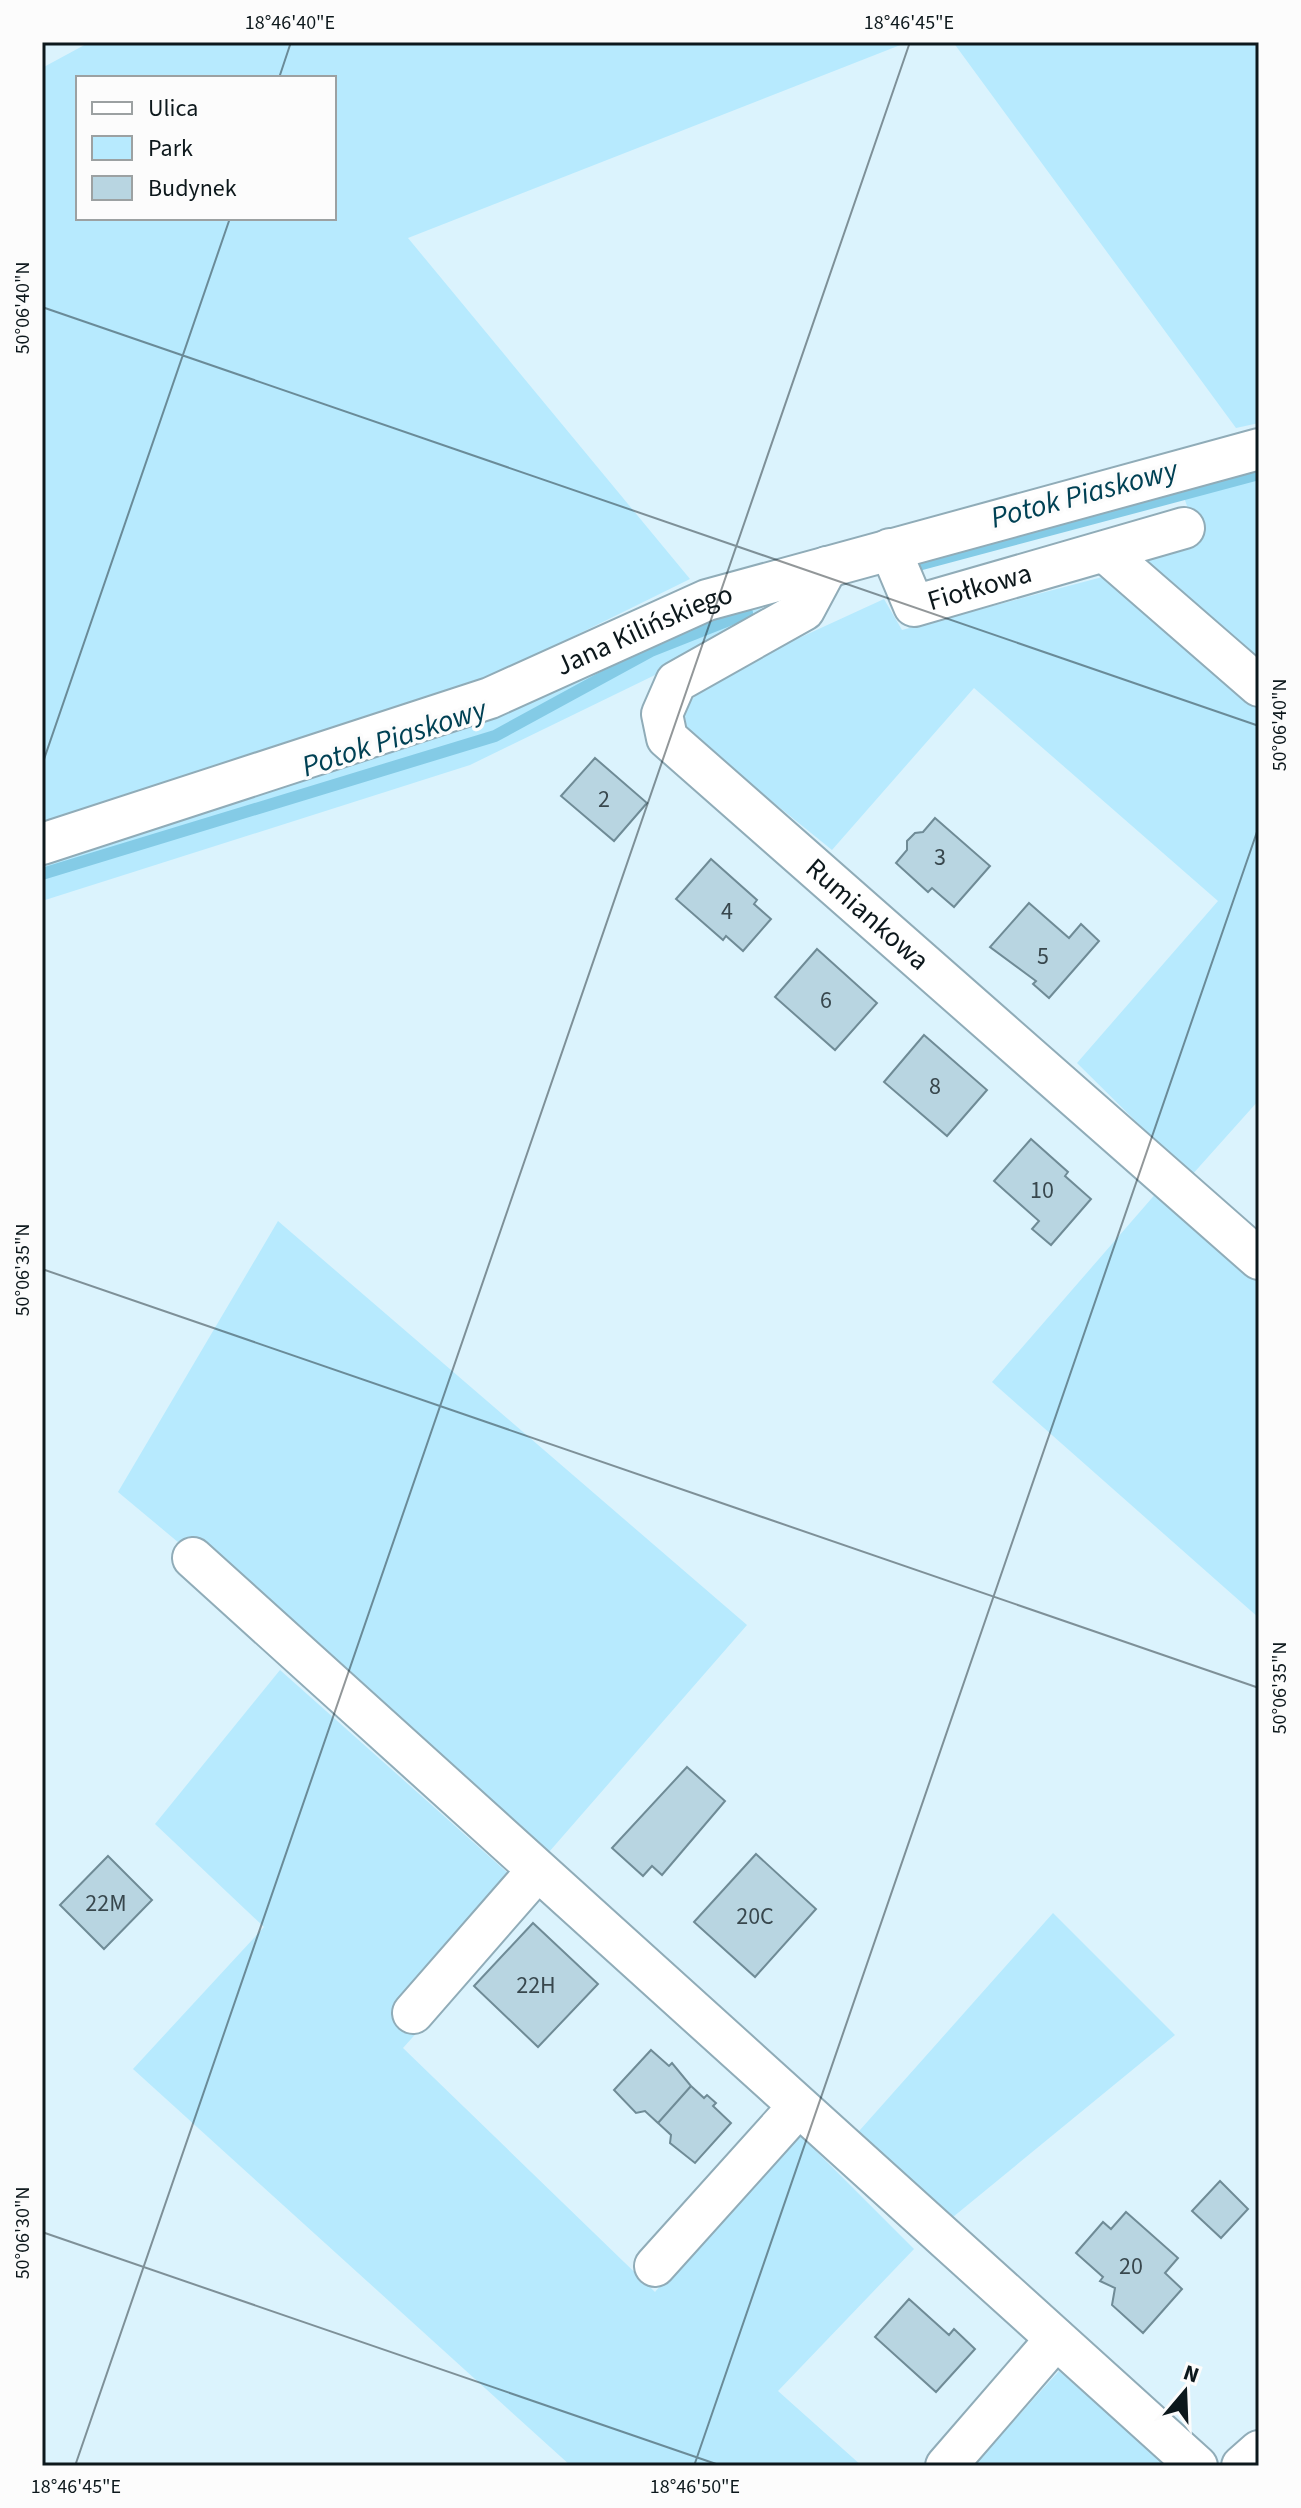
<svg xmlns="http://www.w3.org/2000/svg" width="1301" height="2508" font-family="'Source Sans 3',sans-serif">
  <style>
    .green { fill: #b7eafe; fill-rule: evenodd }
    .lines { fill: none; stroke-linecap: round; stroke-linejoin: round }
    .stream { stroke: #84cbe6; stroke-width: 12 }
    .building { fill: #b8d5e1; stroke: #6f8b96; stroke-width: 2 }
    .minor-casing { stroke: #90acb8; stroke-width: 44 }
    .minor { stroke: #fff; stroke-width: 40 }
    .ticks { fill: none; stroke: #0d181c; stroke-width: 2; stroke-opacity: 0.45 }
    .labels { text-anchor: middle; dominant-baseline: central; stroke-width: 7; stroke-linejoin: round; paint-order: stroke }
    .number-label { font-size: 24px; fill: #38474d }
    .street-label { font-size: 28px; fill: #0d181c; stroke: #fcfcfc }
    .water-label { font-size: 30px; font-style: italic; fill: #004154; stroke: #fcfcfc }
    .neatline { fill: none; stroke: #0d181c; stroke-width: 3 }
    .ticks-label { font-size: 20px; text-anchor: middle; fill: #0d181c }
  </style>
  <rect width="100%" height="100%" fill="#dbf3fd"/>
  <!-- green -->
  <path class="green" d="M90 42H908L408 238 690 579 475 685 42 824V68ZM78 78H334V218H78Z
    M953 42H1259V423L1236 428Z
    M1259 464V663L1147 564 1155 549 1198 537 1180 486Z
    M1110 575 1259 704V1100L1191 1176 1259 1236V1618L992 1382 1158 1191 1190 1175 1077 1063 1218 901 974 688 832 850 688 733 683 708 716 676 884 599 902 630Z
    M757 600 766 621 470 765 42 901V851Z
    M278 1221 747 1625 549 1852 118 1492Z
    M280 1670 537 1899 403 2048 655 2292 793 2128 914 2249 778 2391 862 2466H571L133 2069 264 1927 155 1824Z
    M1053 1913 1175 2035 953 2217 852 2139Z
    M1059 2371 1167 2466H973Z"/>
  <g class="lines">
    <!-- stream -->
    <path class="stream" d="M922 564 1259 474
      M42 874 495 736 651 651 747 613"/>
  </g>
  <!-- building -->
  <path class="building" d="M595 758 647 803 614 841 561 796Z
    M935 818 990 866 954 907 932 888 928 892 896 863 907 850V841L915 833 923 832Z
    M711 859 757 900 754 904 771 919 743 951 726 936 723 940 676 899Z
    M1029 903 1069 938 1081 924 1099 941 1049 998 1033 984 1036 981 990 947Z
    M817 949 877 1003 835 1050 775 997Z
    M924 1035 987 1090 947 1136 884 1082Z
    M1031 1139 1068 1172 1065 1176 1091 1199 1051 1245 1032 1229 1039 1221 994 1181Z
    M687 1767 725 1801 662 1875 652 1866 643 1876 612 1848Z
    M756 1854 816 1909 755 1977 694 1922Z
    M108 1856 152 1900 104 1949 60 1905Z
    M533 1923 598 1984 538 2047 474 1986Z
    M651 2050 669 2066 672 2063 691 2086 658 2123 645 2111 636 2113 614 2090Z
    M691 2086 704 2098 707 2095 716 2103 713 2106 731 2123 695 2163 670 2143 671 2135 658 2123Z
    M1220 2181 1248 2209 1221 2238 1192 2211Z
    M1126 2212 1178 2258 1165 2273 1182 2289 1143 2333 1112 2305 1115 2288 1100 2281 1103 2277 1076 2253 1103 2222 1111 2229Z
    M909 2299 949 2335 954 2329 975 2349 936 2392 875 2337Z"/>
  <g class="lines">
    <defs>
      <g id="minor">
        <path id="s1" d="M890 549 914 606 1184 528"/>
        <path d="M1105 552 1259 686"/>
        <path id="s2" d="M827 567 804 610 676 682 662 714 667 738 1259 1259"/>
        <path id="s3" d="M42 844 490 698 707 600 1259 449"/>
        <path d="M193 1558 1197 2466"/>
        <path d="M413 2013 536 1872"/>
        <path d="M655 2266 798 2107"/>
        <path d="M946 2466 1056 2339"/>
        <path d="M1242 2466 1259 2451"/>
      </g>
    </defs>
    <!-- minor casing -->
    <use href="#minor" class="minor-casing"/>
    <!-- minor -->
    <use href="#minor" class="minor"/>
  </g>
  <!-- ticks -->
  <path class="ticks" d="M279 78 291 42M42 307 1259 726M42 765 230 218M42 1269 1259 1688M42 2232 722 2466M75 2466 910 42M694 2466 1259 826"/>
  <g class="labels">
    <!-- number labels -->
    <g class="number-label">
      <text x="604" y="799">2</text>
      <text x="940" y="857">3</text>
      <text x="727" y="911">4</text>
      <text x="1043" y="956">5</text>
      <text x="826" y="1000">6</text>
      <text x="935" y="1086">8</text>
      <text x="1042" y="1190">10</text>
      <text x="106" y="1903">22M</text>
      <text x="755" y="1916">20C</text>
      <text x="536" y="1985">22H</text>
      <text x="1131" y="2266">20</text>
    </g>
    <!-- street labels -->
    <g class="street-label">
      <text stroke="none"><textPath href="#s1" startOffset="130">Fiołkowa</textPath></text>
      <text stroke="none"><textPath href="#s3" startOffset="640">Jana Kilińskiego</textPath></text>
      <text stroke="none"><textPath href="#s2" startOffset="522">Rumiankowa</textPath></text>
    </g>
    <!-- water labels -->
    <g class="water-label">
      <text transform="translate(1084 494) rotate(-15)">Potok Piaskowy</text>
      <text transform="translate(394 738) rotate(-18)">Potok Piaskowy</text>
    </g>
  </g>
  <!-- border -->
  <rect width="1301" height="2508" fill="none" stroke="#fcfcfc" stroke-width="88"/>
  <!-- legend -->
  <rect x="76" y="76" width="260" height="144" fill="#fcfcfc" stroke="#9ca1a2" stroke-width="2"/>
  <rect x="92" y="102" width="40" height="12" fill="#ffffff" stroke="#9ca1a2" stroke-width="2"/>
  <text x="148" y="116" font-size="24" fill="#0d181c">Ulica</text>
  <rect x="92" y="136" width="40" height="24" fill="#b7eafe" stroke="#9ca1a2" stroke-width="2"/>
  <text x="148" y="156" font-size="24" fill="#0d181c">Park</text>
  <rect x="92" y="176" width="40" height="24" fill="#b8d5e1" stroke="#9ca1a2" stroke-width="2"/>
  <text x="148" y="196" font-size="24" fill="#0d181c">Budynek</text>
  <!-- north arrow -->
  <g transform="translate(1185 2392) rotate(19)" stroke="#fcfcfc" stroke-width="6" paint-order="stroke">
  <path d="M0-6L14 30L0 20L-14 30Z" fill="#0d181c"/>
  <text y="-12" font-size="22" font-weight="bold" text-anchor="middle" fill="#0d181c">N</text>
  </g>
  <rect x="44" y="44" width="1213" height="2420" class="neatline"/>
  <g class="ticks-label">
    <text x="290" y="29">18°46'40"E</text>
    <text x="909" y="29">18°46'45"E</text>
    <text transform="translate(22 308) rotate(-90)" y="7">50°06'40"N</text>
    <text transform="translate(1279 725) rotate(-90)" y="7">50°06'40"N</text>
    <text transform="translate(22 1270) rotate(-90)" y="7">50°06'35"N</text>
    <text transform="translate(1279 1688) rotate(-90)" y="7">50°06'35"N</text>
    <text transform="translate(22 2233) rotate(-90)" y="7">50°06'30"N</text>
    <text x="76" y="2493">18°46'45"E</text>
    <text x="695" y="2493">18°46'50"E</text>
  </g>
</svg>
